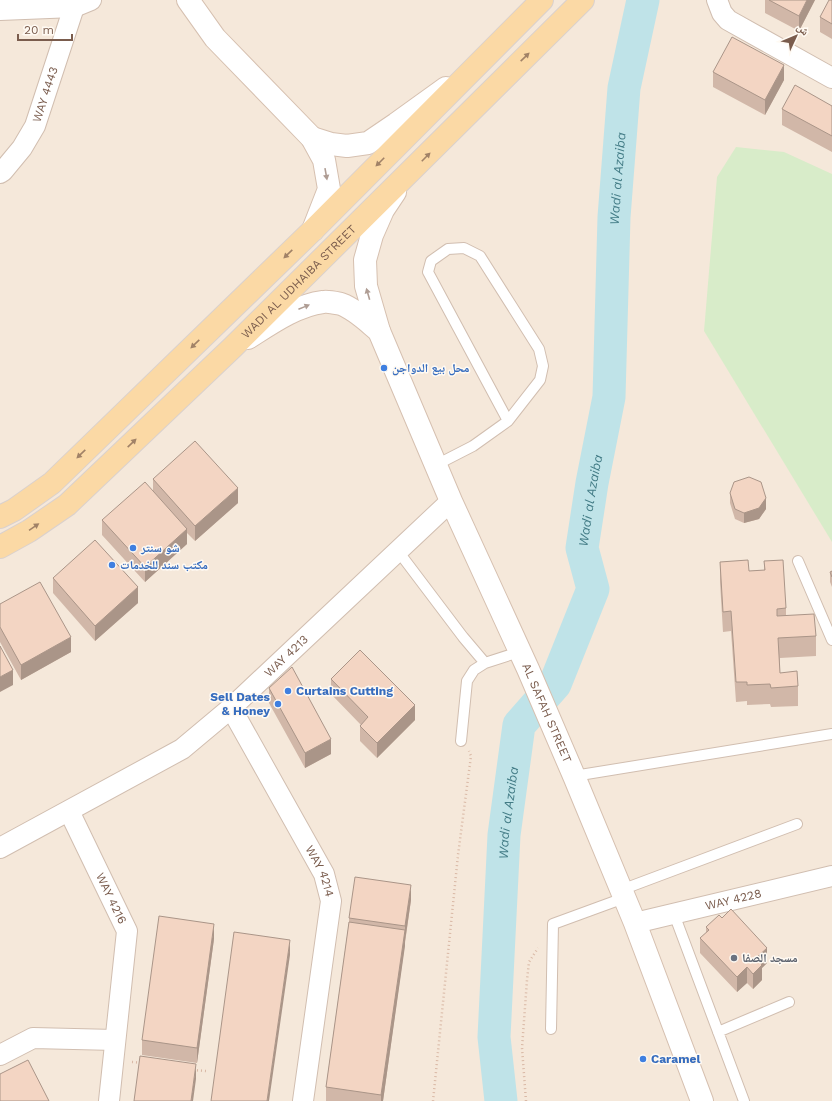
<svg xmlns="http://www.w3.org/2000/svg" width="832" height="1101" font-family="'Work Sans','Noto Naskh Arabic',sans-serif">
  <style>
    .residential { fill: #f5e8da }
    .green { fill: #d8ecc9 }
    .lines { fill: none; stroke-linecap: round; stroke-linejoin: round }
    .river { stroke: #bfe3e8; stroke-width: 33 }
    .lane-casing { stroke: #d1beb0; stroke-width: 12 }
    .street-casing { stroke: #d1beb0; stroke-width: 22 }
    .secondary-casing { stroke: #d6c0b0; stroke-width: 24 }
    .primary-casing { stroke: #dad1cd; stroke-width: 24 }
    .path { stroke: #d9b8a5; stroke-width: 2.5; stroke-dasharray: 1 3; stroke-linecap: butt }
    .lane { stroke: #fff; stroke-width: 10 }
    .street { stroke: #fff; stroke-width: 20 }
    .secondary { stroke: #fff; stroke-width: 22 }
    .primary { stroke: #fbd9a5; stroke-width: 22 }
    .wall { fill: #d1b7a8 }
    .shaded-wall { fill: #aa9588 }
    .building { fill: #f3d5c3; stroke: #aa9588 }
    .oneway { fill: #a18267 }
    .oneway2 { fill: #af9d94 }
    .shop-dot { fill: #3f7fe0; stroke: #fffaf3; stroke-width: 1.5 }
    .worship-dot { fill: #6b7280; stroke: #fffaf3; stroke-width: 1.5 }
    .labels { text-anchor: middle; dominant-baseline: central; stroke-width: 3; stroke-linejoin: round; paint-order: stroke }
    .street-label { font-size: 12px; fill: #7a5c4d; stroke: #fffaf3 }
    .shop-label { font-size: 12px; font-weight: bold; fill: #366cbe; stroke: #fffaf3; text-anchor: start }
    .worship-label { font-size: 12px; font-weight: bold; fill: #5b616d; stroke: #fffaf3; text-anchor: start }
    .water-label { font-size: 13px; font-style: italic; fill: #437c86; stroke: #fffaf3 }
  </style>
  <rect width="100%" height="100%" fill="#fdf6ec"/>
  <!-- residential -->
  <path class="residential" d="M0 0H832V1101H0Z"/>
  <!-- green -->
  <path class="green" d="M736 147 784 152 832 174V542L704 331 717 177Z"/>
  <g class="lines">
    <!-- river -->
    <path class="river" id="s1" d="M501 1101 494 1037 504 835 519 725 555 684 593 589 582 548 592 483 609 397 614 217 624 88 643 0"/>
    <defs>
      <path id="lane" d="M436 465 473 446 508 421 540 380 543 366 539 349 480 256 464 248 448 249 431 261 428 272 508 421
        M398 551 463 637 485 663
        M798 561 832 640
        M461 741 467 681 474 670 485 663 519 652
        M574 776 832 734
        M621 890 797 824
        M674 914 744 1101
        M551 1029 553 924 624 898
        M718 1032 789 1002"/>
      <g id="street">
        <path d="M717 0 722 13 728 20 832 78"/>
        <path d="M0 10 74 7 91 0"/>
        <path id="s2" d="M0 173 3 171 22 148 35 126 74 7"/>
        <path id="s3" d="M231 708 324 874 331 901 303 1101"/>
        <path id="s4" d="M69 811 127 931 109 1101"/>
        <path id="s5" d="M0 848 182 749 231 708 451 501"/>
        <path id="s6" d="M635 923 832 876"/>
        <path d="M0 1055 33 1038 115 1040"/>
      </g>
      <g id="secondary">
        <path d="M188 0 215 38 312 138 324 160 329 189 313 230"/>
        <path d="M312 138 331 144 347 146 368 143 396 124 446 88"/>
        <path id="s7" d="M395 192 383 210 372 235 365 260 366 286 379 331 451 501 528 669 574 776 635 923 702 1101"/>
        <path d="M248 338C270 324 297 305 323 302 328 301 336 303 341 304 355 309 368 322 379 331"/>
      </g>
      <g id="primary">
        <path d="M0 517 14 510 52 483 313 230 542 0"/>
        <path id="s8" d="M0 547 29 531 67 505 233 347 583 0"/>
      </g>
    </defs>
    <!-- lane casing -->
    <use href="#lane" class="lane-casing"/>
    <!-- street casing -->
    <use href="#street" class="street-casing"/>
    <!-- secondary casing -->
    <use href="#secondary" class="secondary-casing"/>
    <!-- primary casing -->
    <use href="#primary" class="primary-casing"/>
    <!-- path -->
    <path class="path" d="M132 1062 143 1063
      M193 1070 206 1071
      M433 1101 458 855 471 756 469 751
      M526 1101 522 1048 527 980 529 962 538 948"/>
    <!-- lane -->
    <use href="#lane" class="lane"/>
    <!-- street -->
    <use href="#street" class="street"/>
    <!-- secondary -->
    <use href="#secondary" class="secondary"/>
    <!-- primary -->
    <use href="#primary" class="primary"/>
  </g>
  <!-- wall -->
  <path class="wall" d="M765 0H815L799 31 765 13Z
    M832 0V39L820 32V17Z
    M713 72 784 80 765 115 713 87Z
    M832 106V152L782 125V109Z
    M153 479 238 503 195 541 187 533V544L145 582 102 535V520L153 490Z
    M730 493 766 509 759 519 744 523 735 519 730 503Z
    M764 561 786 608V616L816 636V656L780 658V673L798 686V706L771 707 770 704 747 705V701L736 702 731 631 723 632 720 582V562L749 571 764 570Z
    M832 571V587L830 582V572Z
    M53 578 138 603 95 641 53 593Z
    M0 604 71 652 21 680 0 642Z
    M331 679 415 720 377 758 360 741V726L361 725 331 694Z
    M269 688 331 754 305 768 269 703Z
    M411 900 383 1101H326V1087L349 922V918Z
    M706 927 767 963 762 968V980L753 989 747 983 737 992 700 953V938L706 933Z
    M214 939 197 1063 142 1055V1040Z"/>
  <!-- shaded-wall -->
  <path class="shaded-wall" d="M807 0H815L799 31V16Z
    M784 65V80L765 115V100Z
    M238 488V503L195 541V526Z
    M766 498V509L759 519 744 523V513Z
    M187 529V544L145 582V567Z
    M138 587V603L95 641V626Z
    M71 637V652L21 680V665Z
    M13 670V685L0 692V677Z
    M415 705V720L377 758V743Z
    M331 739V754L305 768V753Z
    M411 885V900L405 941V926Z
    M214 924V939L197 1063V1048Z
    M405 930V946L383 1101H381V1095Z
    M290 940V955L269 1101H267Z
    M767 948V963L762 968V980L753 989V974L756 958Z
    M747 967V983L737 992V977Z
    M196 1064V1079L193 1101H191Z"/>
  <!-- building -->
  <path class="building" d="M769 0H807L799 16Z
    M829 0H832V24L820 17Z
    M732 37 784 65 765 100 713 72Z
    M795 85 832 106V136L782 109Z
    M195 441 238 488 195 526 153 479Z
    M749 477 761 482 766 498 759 508 744 513 735 509 730 493 734 482Z
    M145 482 187 529 145 567 102 520Z
    M95 540 138 587 95 626 53 578Z
    M748 560 749 571 765 570 764 561 783 560 786 608 777 609V616L814 614 816 636 778 638 780 673 797 671 798 686 771 688 770 684 747 685V682H736L731 611 723 612 720 562Z
    M832 571V577L830 572Z
    M40 582 71 637 21 665 0 627V604Z
    M0 646 13 670 0 677Z
    M360 650 415 705 377 743 360 726 368 717 331 679Z
    M292 667 331 739 305 753 269 688Z
    M355 877 411 885 405 926 349 918Z
    M731 909 767 948 756 958 762 965 753 974 747 967 737 977 700 938 709 930 706 927 719 915 722 918Z
    M159 916 214 924 197 1048 142 1040Z
    M349 922 405 930 381 1095 326 1087Z
    M234 932 290 940 267 1101H211Z
    M140 1056 196 1064 191 1101H134Z
    M28 1060 49 1101H0V1074Z"/>
  <!-- one-way arrows -->
  <defs><path id="oneway-solid" d="M-6-.8H1V-3.2L6.5 0L1 3.2V.8H-6Z"/></defs>
  <g class="oneway">
    <use href="#oneway-solid" transform="translate(525 57) rotate(-44)"/>
    <use href="#oneway-solid" transform="translate(426 157) rotate(-45)"/>
    <use href="#oneway-solid" transform="translate(380 162) rotate(135)"/>
    <use href="#oneway-solid" transform="translate(288 254) rotate(136)"/>
    <use href="#oneway-solid" transform="translate(195 344) rotate(136)"/>
    <use href="#oneway-solid" transform="translate(132 443) rotate(-44)"/>
    <use href="#oneway-solid" transform="translate(81 454) rotate(136)"/>
    <use href="#oneway-solid" transform="translate(34 527) rotate(-34)"/>
  </g>
  <g class="oneway2">
    <use href="#oneway-solid" transform="translate(326 174) rotate(80)"/>
    <use href="#oneway-solid" transform="translate(368 294) rotate(-106)"/>
    <use href="#oneway-solid" transform="translate(304 307) rotate(-22)"/>
  </g>
  <!-- markers -->
  <g class="shop-dot">
    <circle cx="384" cy="368" r="4"/>
    <circle cx="133" cy="548" r="4"/>
    <circle cx="112" cy="565" r="4"/>
    <circle cx="288" cy="691" r="4"/>
    <circle cx="278" cy="704" r="4"/>
    <circle cx="643" cy="1059" r="4"/>
  </g>
  <circle class="worship-dot" cx="734" cy="958" r="4"/>
  <g class="labels">
    <!-- street labels -->
    <g class="street-label">
      <text stroke="none"><textPath href="#s2" startOffset="92">WAY 4443</textPath></text>
      <text stroke="none"><textPath href="#s8" startOffset="401">WADI AL UDHAIBA STREET</textPath></text>
      <text stroke="none"><textPath href="#s5" startOffset="347">WAY 4213</textPath></text>
      <text stroke="none"><textPath href="#s7" startOffset="565">AL SAFAH STREET</textPath></text>
      <text stroke="none"><textPath href="#s3" startOffset="186">WAY 4214</textPath></text>
      <text stroke="none"><textPath href="#s4" startOffset="97">WAY 4216</textPath></text>
      <text stroke="none"><textPath href="#s6" startOffset="101">WAY 4228</textPath></text>
    </g>
    <!-- shop labels -->
    <g class="shop-label">
      <text x="392" y="368">محل بيع الدواجن</text>
      <text x="141" y="548">شو سنتر</text>
      <text x="120" y="565">مكتب سند للخدمات</text>
      <text x="296" y="691">Curtains Cutting</text>
      <text x="270" y="697" text-anchor="end">Sell Dates<tspan x="270" dy="14">&amp; Honey</tspan></text>
      <text x="651" y="1059">Caramel</text>
    </g>
    <!-- worship labels -->
    <g class="worship-label">
      <text x="742" y="958">مسجد الصفا</text>
    </g>
    <!-- water labels -->
    <g class="water-label">
      <text stroke="none"><textPath href="#s1" startOffset="949">Wadi al Azaiba</textPath></text>
      <text stroke="none"><textPath href="#s1" startOffset="625">Wadi al Azaiba</textPath></text>
      <text stroke="none"><textPath href="#s1" startOffset="289">Wadi al Azaiba</textPath></text>
    </g>
  </g>
  <!-- north arrow -->
  <g transform="translate(796 36) rotate(46)" stroke="#fffaf3" stroke-width="3" paint-order="stroke">
  <path d="M0-3L7 15L0 10L-7 15Z" fill="#7a5c4d"/>
  <text y="-6" font-size="11" font-weight="bold" text-anchor="middle" fill="#7a5c4d">ش</text>
  </g>
  <!-- scale -->
  <path d="M18 34v6h54v-6" fill="none" stroke="#7a5c4d" stroke-width="2"/>
  <text x="24" y="34" font-size="12" fill="#7a5c4d" stroke="#fffaf3" stroke-width="3" paint-order="stroke">20 m</text>
</svg>
